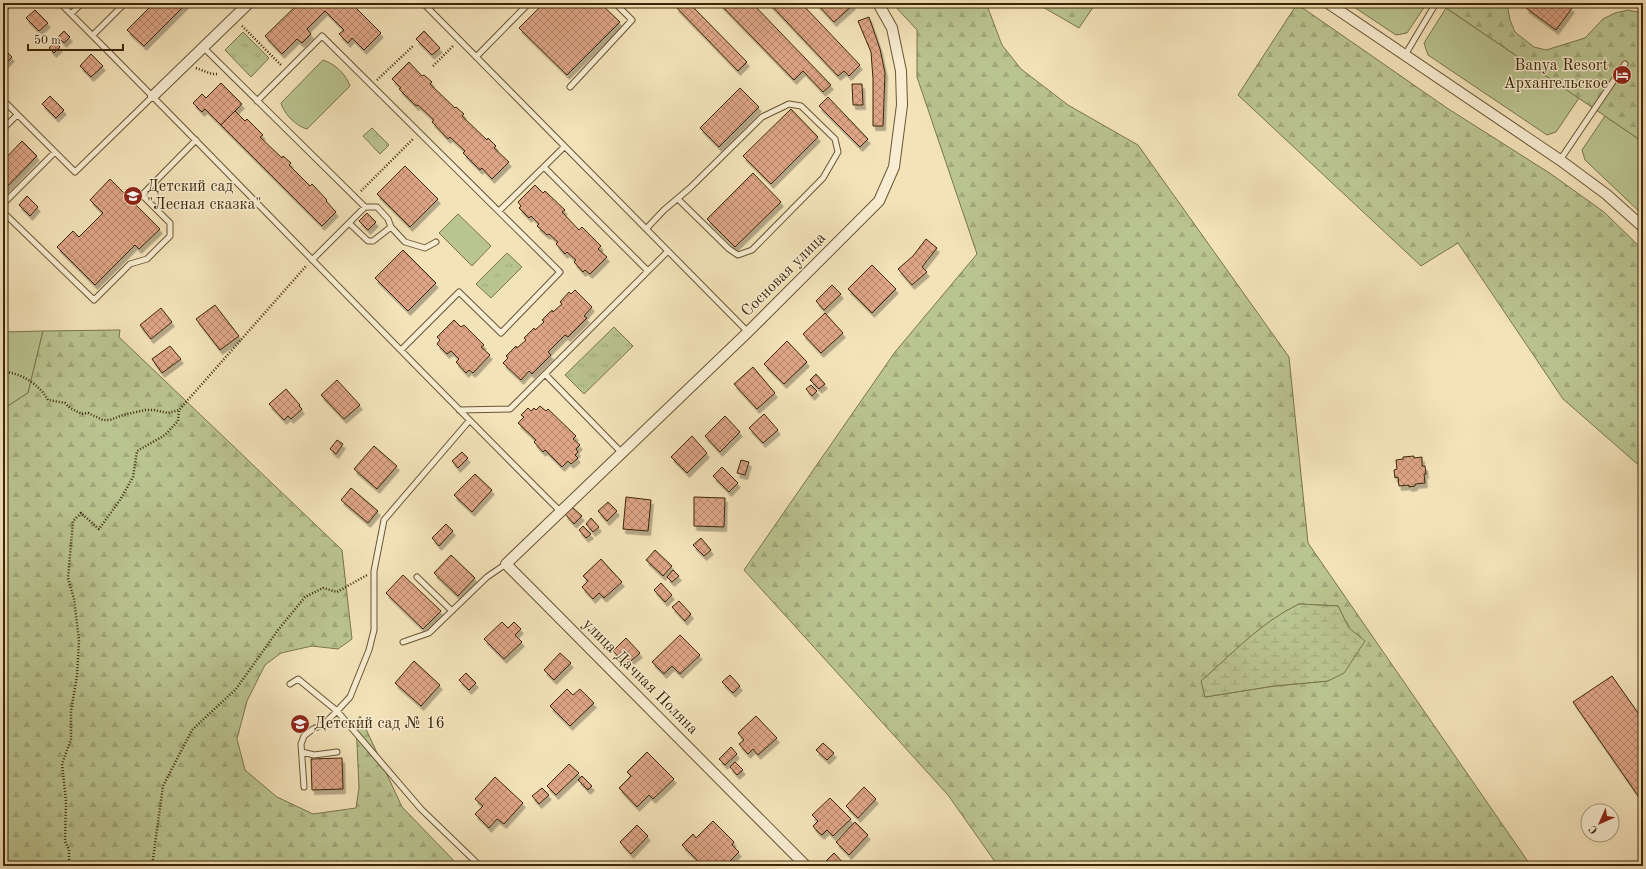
<svg xmlns="http://www.w3.org/2000/svg" width="1646" height="869" font-family="'Old Standard TT',serif">
  <style>
    .grass { fill: #bac490; stroke: #7a754c }
    .forest { fill: url(#forest-firs); stroke: #7a754c; fill-rule: evenodd }
    .wetland { fill: url(#wetland-marsh); stroke: #7a754c }
    .park { fill: url(#park-tufts); stroke: #7a754c }
    .building { fill: url(#building-cross-hatch); stroke: #3a2607; filter: url(#shadow) }
    .lines { fill: none; stroke-linecap: round; stroke-linejoin: round }
    .lane-casing { stroke: #685534; stroke-width: 7 }
    .street-casing { stroke: #685534; stroke-width: 12 }
    .path { stroke: #3a2607; stroke-width: 2.5; stroke-dasharray: 1 2; stroke-linecap: butt }
    .lane { stroke: #f8edd2; stroke-width: 5 }
    .street { stroke: #f8edd2; stroke-width: 10 }
    .labels { text-anchor: middle; dominant-baseline: central; stroke-width: 3; stroke-linejoin: round; paint-order: stroke }
    .poi-label { font-size: 16px; fill: #3a2607; stroke: #f8edd2; text-anchor: start }
    .street-label { font-size: 16px; fill: #3a2607; stroke: #f8edd2 }
  </style>
  <defs>
    <pattern id="forest-firs" width="22" height="20" patternUnits="userSpaceOnUse"><rect width="22" height="20" fill="#bac490"/><path d="M5 1l3.5 6h-7zM16 11l3.5 6h-7z" fill="#a1a87b"/></pattern>
    <pattern id="wetland-marsh" width="20" height="14" patternUnits="userSpaceOnUse"><rect width="20" height="14" fill="#bac490"/><path d="M1 5h8M5 5V1M11 12h8M15 12V8" fill="none" stroke="#a1a87b"/></pattern>
    <pattern id="park-tufts" width="24" height="20" patternUnits="userSpaceOnUse"><rect width="24" height="20" fill="#bac490"/><path d="M3 7l-1-3M5 7V3M7 7l1-3M15 17l-1-3M17 17v-4M19 17l1-3" fill="none" stroke="#a1a87b"/></pattern>
    <pattern id="building-cross-hatch" width="8" height="8" patternUnits="userSpaceOnUse"><rect width="8" height="8" fill="#dea586"/><path d="M0 0l8 8M0 8l8-8" fill="none" stroke="#b5866c"/></pattern>
    <filter id="shadow"><feDropShadow dx="2.5" dy="4.5" stdDeviation="0" flood-color="#0004"/></filter>
  </defs>
  <rect width="100%" height="100%" fill="#f4e3b9"/>
  <filter id="stains"><feTurbulence type="fractalNoise" baseFrequency=".005" numOctaves="4"/><feColorMatrix values="0 0 0 0 .2 0 0 0 0 .09 0 0 0 0 .02 0 0 0 .5 -.17"/></filter>
  <radialGradient id="worn" r=".72"><stop offset=".6" stop-color="#630" stop-opacity="0"/><stop offset="1" stop-color="#630" stop-opacity=".3"/></radialGradient>
  <!-- grass -->
  <path class="grass" d="M1348 3H1427L1407 33 1396 35Z
    M1446 8 1579 98 1556 132 1547 135 1428 55 1424 43Z
    M323 60C335 64 346 74 350 86L307 129C296 126 284 114 281 103Z
    M1605 116 1643 142V215L1585 160 1582 150Z
    M458 214 491 246 472 266 439 233Z
    M43 331 28 393 3 409V332Z"/>
  <!-- forest -->
  <path class="forest" d="M892 3H986L1002 45 1021 69 1068 105 1138 145 1289 357 1308 543 1531 866H998L948 795 744 570 895 352 977 254 917 77V30ZM1299 604 1338 606 1349 628 1328 681 1274 686 1205 697 1202 681C1232 653 1261 623 1299 604Z
    M1036 3H1096L1079 28Z
    M1439 3H1507L1510 20 1515 32 1534 47 1546 50 1585 38 1603 19 1615 13 1628 10 1643 13V142Z
    M1297 4 1447 108 1551 174 1604 212 1643 250V469L1563 399 1458 243 1421 266 1238 95Z
    M120 330 119 337 342 550 352 639 338 649 312 646 281 653 265 665 247 701 237 739 245 770 277 797 313 814 356 808 359 788 356 722 360 716 402 807 459 866H3V409L28 393 43 331Z"/>
  <!-- wetland -->
  <path class="wetland" d="M1299 604 1338 606 1349 628 1365 641 1344 673 1328 681 1274 686 1205 697 1201 681C1232 654 1261 622 1299 604Z"/>
  <!-- park -->
  <path class="park" d="M243 32 269 58 251 77 225 50Z
    M372 128 389 145 380 154 363 136Z
    M507 253 522 267 491 298 476 284Z
    M614 327 633 346 584 394 565 375Z"/>
  <!-- building -->
  <path class="building" d="M154 3H187L144 46 127 30Z
    M299 3H351L381 33 364 50 352 38 348 43 339 34 344 30 325 11 307 29 311 34 302 43 297 39 282 54 265 36Z
    M544 3H600L620 22 567 75 519 28Z
    M680 3H689L747 62 738 71 676 7Z
    M719 3H752L831 85 823 92 803 71 794 80Z
    M769 3H801L860 65 849 76 844 71 838 76Z
    M816 3H851L853 5 834 22Z
    M1529 3H1564L1572 8 1556 30 1526 8Z
    M35 10 48 23 39 31 26 18Z
    M869 17 880 49 885 73 883 126H873V79L871 52 858 21Z
    M64 31 70 37 64 43 58 37Z
    M424 31 440 48 432 55 416 39Z
    M55 42 60 47 54 53 49 48Z
    M3 48 12 57 3 66Z
    M91 54 103 66 91 77 80 66Z
    M409 62 422 76 424 75 432 82 430 84 455 108 456 107 464 114 462 116 487 140 488 138 496 146 494 148 509 162 492 179 482 168 480 170 463 153 465 151 450 137 448 139 432 122 434 120 418 105 416 106 399 89 401 88 392 79Z
    M221 83 242 104 221 125 205 109 202 112 193 103 202 94 206 98Z
    M852 84H862L863 105H853Z
    M740 88 759 107 719 147 700 128Z
    M50 96 64 110 56 118 42 104Z
    M828 97 868 139 860 147 819 106Z
    M791 109 818 137 771 184 743 156Z
    M235 111 245 121 247 119 263 135 260 137 282 158 283 156 291 163 289 165 310 186 312 184 327 200 326 201 336 212 322 226 221 125Z
    M22 141 37 156 3 191V161Z
    M405 166 438 199 410 227 377 194Z
    M753 173 781 202 735 247 707 219Z
    M110 179 160 229 139 249 135 245 95 285 57 247 73 231 79 237 103 213 90 200Z
    M535 185 543 193 545 191 565 210 562 212 579 230 582 227 601 246 598 249 607 257 590 274 585 270 583 272 574 262 576 260 567 252 565 254 556 244 558 242 549 234 547 235 537 226 539 224 531 216 529 218 519 208 521 206 518 202Z
    M27 196 38 207 30 216 19 205Z
    M367 213 376 222 368 230 359 221Z
    M926 239 937 248 922 267 927 272 912 285 898 269 913 256Z
    M403 250 436 283 408 311 375 278Z
    M872 265 896 289 872 313 848 289Z
    M832 285 841 294 824 310 816 301Z
    M575 290 592 307 584 316 587 318 568 337 565 335 548 352 551 355 532 374 529 371 521 380 503 363 508 358 506 356 516 346 517 348 526 340 524 338 534 328 535 330 544 322 542 320 552 310 553 312 562 304 560 302 569 292 571 294Z
    M215 305 239 336 220 350 196 319Z
    M161 308 172 322 151 339 140 325Z
    M825 313 843 333 821 353 803 334Z
    M454 320 461 327 464 325 484 345 481 347 490 355 473 373 469 370 466 373 456 362 459 359 451 351 447 354 437 344 440 340 437 337Z
    M787 341 807 362 784 384 764 364Z
    M170 346 181 359 162 373 152 359Z
    M753 367 775 393 757 409 734 384Z
    M816 374 825 384 819 389 810 380Z
    M337 380 360 405 344 419 321 395Z
    M811 385 817 391 812 396 806 389Z
    M286 389 300 405 299 406 302 409 291 419 288 416 284 420 269 404Z
    M540 406 546 411 548 409 576 436 573 439 580 445 576 449 578 452 575 455 578 458 571 464 568 461 562 467 545 450 543 452 534 442 536 440 518 423 524 417 521 415 528 408 531 411 534 408 536 410Z
    M764 414 778 430 763 443 749 428Z
    M725 416 740 432 720 452 705 436Z
    M692 436 707 453 687 473 671 457Z
    M337 440 343 444 336 454 330 449Z
    M374 446 397 466 377 489 354 469Z
    M462 452 468 458 458 468 452 461Z
    M1414 456V458L1422 457V466H1425L1426 474H1424L1425 483 1415 484V486L1409 487V485L1399 486 1398 477 1395 478 1394 470 1397 469 1396 460 1403 459V457Z
    M741 460 749 462 745 475 737 473Z
    M722 467 738 483 729 492 713 476Z
    M475 474 492 490 472 512 454 495Z
    M351 488 378 511 368 523 341 500Z
    M626 497 651 500 648 531 623 529Z
    M694 497 725 498 724 527 694 526Z
    M608 502 617 511 607 521 598 511Z
    M572 507 582 516 574 524 565 514Z
    M591 518 599 527 593 532 586 524Z
    M446 524 453 531 439 546 432 538Z
    M583 526 591 534 586 538 579 530Z
    M701 538 711 550 704 556 693 545Z
    M655 550 672 566 663 576 646 560Z
    M451 555 475 578 458 596 434 573Z
    M601 559 622 582 604 598 599 593 593 599 582 587 588 581 583 576Z
    M673 570 679 576 672 582 667 577Z
    M403 575 441 611 423 629 386 593Z
    M661 583 672 595 665 602 654 590Z
    M679 601 691 614 685 621 672 607Z
    M502 622 508 628 514 622 521 629 515 635 522 642 504 659 484 639Z
    M680 635 700 655 680 674 672 666 664 674 652 662Z
    M626 638 640 653 626 665 613 651Z
    M560 653 571 663 554 680 544 670Z
    M414 661 440 685 421 706 395 683Z
    M466 673 476 683 469 690 459 680Z
    M730 675 740 686 733 693 722 682Z
    M1612 676 1643 720V803L1573 702Z
    M567 689 573 695 580 689 594 703 570 726 550 706Z
    M756 716 777 738 758 755 753 749 748 754 739 744 744 740 738 733Z
    M823 743 834 753 827 760 816 750Z
    M731 747 737 754 725 765 719 759Z
    M647 752 674 779 653 799 649 795 637 807 619 788 631 776 627 772Z
    M342 758 343 789 312 790 311 759Z
    M735 762 743 770 737 775 730 767Z
    M569 764 579 773 556 795 547 786Z
    M582 776 592 786 588 790 578 780Z
    M495 777 523 803 504 824 497 819 489 828 475 814 483 806 475 799Z
    M864 787 876 799 858 818 846 806Z
    M542 788 549 795 539 804 532 796Z
    M830 798 851 819 833 836 827 830 822 835 817 831 813 826 818 821 812 815Z
    M713 821 734 842 732 845 739 852 725 866H720L717 863 714 866H703L682 845 693 834 696 838Z
    M855 822 868 835 849 855 836 842Z
    M637 825 648 836 631 854 620 842Z
    M834 853 846 866H829L825 862Z"/>
  <g class="lines">
    <defs>
      <path id="lane" d="M60 3C228 171 391 343 560 511
        M423 3 748 332
        M3 10 10 3
        M71 14 82 3
        M93 35 125 3
        M203 47 365 207 312 260
        M1405 55 1436 3
        M476 57 529 3
        M570 87 632 20 615 3
        M3 100 75 172 153 96
        M257 101 322 36 560 272 501 333 459 292 401 350
        M3 129 17 115
        M1560 160 1625 64
        M544 167 648 271
        M3 204 55 152
        M365 207H377L388 219 391 227 405 242 425 248 436 242
        M499 211 564 147
        M3 212 94 300 130 264 147 259 170 236V223L142 195 196 140
        M349 223 368 241H373L391 227
        M646 229 664 210 690 188 762 117 789 104 801 106 835 139 838 152 823 178 752 250 738 255 729 249 678 199
        M459 410 510 409 545 374
        M469 421 384 520 374 571V630L369 650 350 697 337 711 421 809 480 866
        M621 452 545 374 668 251
        M417 577 452 611
        M403 642 429 633 487 577 506 564
        M290 684 298 679 337 711 324 724 313 729 304 736 301 744 304 787
        M302 752 314 755 337 752"/>
      <path id="street" d="M1328 3 1560 160 1606 194 1643 227
        M153 96 249 3
        M806 866 506 564 748 332 879 201 894 167 902 105 901 71 892 28 878 3"/>
    </defs>
    <!-- lane casing -->
    <use href="#lane" class="lane-casing"/>
    <!-- street casing -->
    <use href="#street" class="street-casing"/>
    <!-- path -->
    <path class="path" d="M242 26 281 65
      M433 66 453 46
      M196 68 212 74H218
      M377 80 413 46
      M361 191 414 138
      M3 372C20 372 40 385 48 400L65 403 70 408 82 414 88 413 103 420H110L123 415 145 410H154L168 413 179 410 307 265
      M69 866V850L65 841 66 801 62 764 71 739V711L77 676 79 640 74 599 68 578 73 521 81 513 99 529 120 500 133 477 137 451 165 435 178 421 179 410
      M152 866 163 786 192 730 236 689 278 630 305 597 323 588 337 592 367 575"/>
    <!-- lane -->
    <use href="#lane" class="lane"/>
    <!-- street -->
    <use href="#street" class="street"/>
  </g>
  <!-- icons -->
  <defs>
    <symbol id="hotel-disc" viewBox="-11 -11 22 22"><circle r="9.5" fill="#8f2418" stroke="#f8edd2"/><path d="M-6-4.5h1.5V1H6V5H4.5V3h-9V5H-6ZM-4 0a1.8 1.8 0 1 1 3.6 0ZM.5 0V-2.5h3Q6-2.5 6 0Z" fill="#fff"/></symbol>
    <symbol id="school-disc" viewBox="-11 -11 22 22"><circle r="9.5" fill="#8f2418" stroke="#f8edd2"/><path d="M0-5L7-2L0 1L-7-2ZM-4 1L0 2.5L4 1V4Q0 6-4 4Z" fill="#fff"/></symbol>
  </defs>
  <g fill-rule="evenodd">
    <use href="#hotel-disc" x="1611" y="64" width="22" height="22"/>
    <use href="#school-disc" x="122" y="185" width="22" height="22"/>
    <use href="#school-disc" x="289" y="713" width="22" height="22"/>
  </g>
  <g class="labels">
    <!-- poi labels -->
    <g class="poi-label">
      <text x="1608" y="66" text-anchor="end">Banya Resort<tspan x="1608" dy="18">Архангельское</tspan></text>
      <text x="147" y="187">Детский сад<tspan x="147" dy="18">"Лесная сказка"</tspan></text>
      <text x="314" y="724">Детский сад № 16</text>
    </g>
    <!-- street labels -->
    <g class="street-label">
      <text transform="translate(784 275) rotate(-45)">Сосновая улица</text>
      <text transform="translate(640 677) rotate(45)">улица Дачная Поляна</text>
    </g>
  </g>
  <!-- margin -->
  <rect width="1646" height="869" fill="none" stroke="#f4e3b9" stroke-width="16"/>
  <rect x="4" y="4" width="1638" height="861" fill="none" stroke="#3a2607" stroke-width="2"/>
  <rect x="8" y="8" width="1630" height="853" fill="none" stroke="#3a2607"/>
  <!-- north arrow -->
  <g transform="translate(1600 823) rotate(225)"><circle r="19" fill="#f8edd2" stroke="#ac9d81"/>
  <path d="M0-3L7 15L0 10L-7 15Z" fill="#8f2418"/>
  <text y="-6" font-size="11" font-weight="bold" text-anchor="middle" fill="#3a2607">С</text>
  </g>
  <!-- scale -->
  <path d="M28 44v6h95v-6" fill="none" stroke="#3a2607" stroke-width="2"/>
  <text x="34" y="44" font-size="12" fill="#3a2607" stroke="#f8edd2" stroke-width="3" paint-order="stroke">50 m</text>
  <rect width="100%" height="100%" filter="url(#stains)"/>
  <rect width="100%" height="100%" fill="url(#worn)"/>
</svg>
